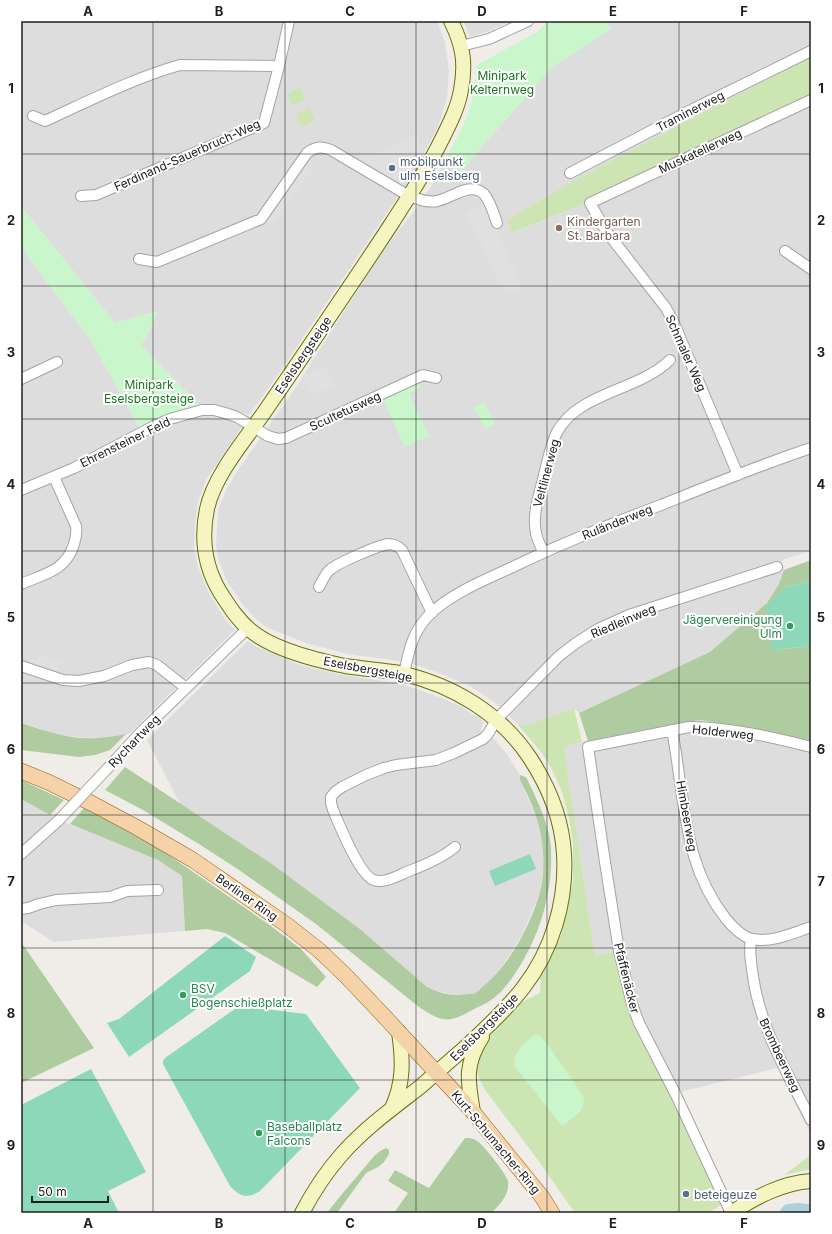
<svg xmlns="http://www.w3.org/2000/svg" width="832" height="1234" font-family="Inter,sans-serif">
  <style>
    .residential { fill: #dedddd }
    .grass { fill: #cde5b2 }
    .forest { fill: #aecca0 }
    .park { fill: #c9f6cb }
    .pitch { fill: #8cd8b9 }
    .parking { fill: #e0e0e0 }
    .lines { fill: none; stroke-linecap: round; stroke-linejoin: round }
    .river { stroke: #acd1da; stroke-width: 18 }
    .street-casing { stroke: #a4a4a4; stroke-width: 12 }
    .secondary-casing { stroke: #68700e; stroke-width: 16 }
    .primary-casing { stroke: #90610c; stroke-width: 16 }
    .street { stroke: #fff; stroke-width: 10 }
    .secondary { stroke: #f4f5c1; stroke-width: 14 }
    .primary { stroke: #f5d2a8; stroke-width: 15 }
    .street-bridge-casing { stroke: #a4a4a4; stroke-width: 12; stroke-linecap: butt }
    .street-bridge { stroke: #fff; stroke-width: 10 }
    .grid { fill: none; stroke: #202020; stroke-width: 1; stroke-opacity: 0.55 }
    .service-dot { fill: #5c6f8a; stroke: #fff; stroke-width: 1.5 }
    .education-dot { fill: #8d6e63; stroke: #fff; stroke-width: 1.5 }
    .leisure-dot { fill: #2e9e5b; stroke: #fff; stroke-width: 1.5 }
    .labels { text-anchor: middle; dominant-baseline: central; stroke-width: 4; stroke-linejoin: round; paint-order: stroke }
    .park-label { font-size: 12px; fill: #15781b; stroke: #fff }
    .street-label { font-size: 12px; fill: #202020; stroke: #fff }
    .service-label { font-size: 12px; fill: #4e5e75; stroke: #fff; text-anchor: start }
    .education-label { font-size: 12px; fill: #785e54; stroke: #fff; text-anchor: start }
    .leisure-label { font-size: 12px; fill: #27864d; stroke: #fff; text-anchor: start }
    .neatline { fill: none; stroke: #202020; stroke-width: 1.5 }
    .grid-label { font-size: 13px; text-anchor: middle; font-weight: bold; fill: #202020 }
  </style>
  <rect width="100%" height="100%" fill="#f0ede8"/>
  <!-- residential -->
  <path class="residential" d="M21 21H437L445 42 449 71 447 98 441 118 437 129 411 177 282 369 249 415 222 406 212 404H198L141 345 150 330 157 311 115 323 21 206Z
    M464 21H511L486 32 470 37Z
    M607 21H811V58H810L573 181 507 220 513 233 589 202 811 98V551L782 560 784 570 779 584 767 603 710 652 579 713 574 708 528 726H519L504 710 487 697 470 686 439 673 407 662 347 654 306 643 268 628 256 619 242 604 226 579 219 561 216 546 217 525 219 508 226 490 238 470 294 390 382 252 420 203 430 188 442 166 462 171 485 143 553 66 611 29Z
    M21 247 92 342 139 427 143 437 177 422 204 415 223 416 242 427 206 480 198 502 195 524 194 548 198 567 207 589 224 618 235 630 129 734 113 737 88 738 58 735 21 723Z
    M248 641 257 647 300 665 343 675 402 684 442 698 460 706 474 715 480 716 483 722 481 732 496 741 506 753 520 775V780L537 819 541 834 543 853V869L540 892 523 933 511 953 495 976 477 993 457 996 437 991 427 987 360 929 272 864 180 804 147 740Z
    M702 720 778 734 806 741H811V1133L807 1127 777 1068 672 1094 631 1013 623 991 622 979 616 951 595 956 564 747 590 740 685 722Z
    M21 799 59 820 159 860 182 876 185 931 54 942 21 921Z"/>
  <!-- grass -->
  <path class="grass" d="M810 57 811 98 589 202 512 233 507 220 573 181Z
    M300 87 306 99 292 106 287 94Z
    M309 108 315 120 301 127 296 115Z
    M574 708 582 742 564 747 595 956 616 951 623 991 631 1013 724 1202 709 1213H575L535 1156 485 1090 476 1072V1057L484 1043 520 1003 540 993 541 976 561 936 573 882V842L569 818 561 789 552 770 542 753 519 726 528 725Z
    M811 1155V1169L784 1175Z"/>
  <!-- forest -->
  <path class="forest" d="M811 560V581L785 587 772 650 811 646V741H806L777 734 702 720 685 722 588 741 579 713 710 652 767 603 779 584 784 570Z
    M21 723C33 727 45 731 57 734 79 740 104 739 126 734L110 750 95 755 79 757 21 750Z
    M125 767 272 864 360 929 427 987C442 994 453 997 468 994 471 994 475 994 477 992 480 990 483 986 486 984 511 962 531 924 540 892 543 880 544 865 543 853 542 826 532 803 520 780V775L526 777C536 797 550 826 551 848 553 892 540 936 516 972 510 981 504 990 495 997 489 1002 483 1005 476 1008 449 1023 445 1024 419 1007L316 924 239 870 202 846 143 810 105 790Z
    M21 780 64 800 50 815 21 799Z
    M84 808 124 828 160 849 271 926 302 950 326 977 317 987 225 933 207 929 185 931 182 876 158 860 70 824Z
    M21 942 94 1048 21 1083Z
    M465 1138C469 1138 474 1138 477 1141 483 1144 507 1175 508 1181 510 1194 500 1205 491 1213H394L408 1193 388 1181 395 1170 429 1188Z
    M386 1148 389 1150V1154L384 1162 378 1167 366 1173 337 1213H327C339 1197 352 1182 365 1167 372 1159 376 1152 386 1148Z"/>
  <!-- park -->
  <path class="park" d="M549 21H607L611 29 567 58 553 66 485 143 462 171 442 166C452 147 463 128 470 108 474 94 475 79 477 65L537 32Z
    M21 206 115 323 157 311 150 330 141 345 198 404 168 414 139 427 92 342 21 247Z
    M419 383 421 387 409 393 429 436 405 447 385 404 382 397 410 384Z
    M484 402 495 424 485 429 474 407Z
    M535 1034 540 1036 545 1041 584 1097 583 1107 578 1114 562 1126 515 1067C512 1053 525 1042 535 1034Z"/>
  <!-- pitch -->
  <path class="pitch" d="M811 581V646L772 650 766 606 785 587Z
    M530 854 536 869 495 886 489 871Z
    M225 936 256 957 250 971 129 1057 107 1023 119 1019Z
    M239 1006 306 1014 360 1088 260 1191C247 1199 240 1197 230 1186L163 1064V1061L165 1058Z
    M91 1069 146 1172 108 1191 119 1213H21V1105Z"/>
  <!-- parking -->
  <path class="parking" d="M415 135 424 150 410 175 401 188 359 161Z
    M304 157 315 164 273 226 261 219Z
    M484 205 522 287 505 295 467 213Z
    M326 366 335 385 312 395 303 376Z
    M39 654 61 662 58 672 35 664Z"/>
  <g class="lines">
    <!-- river -->
    <path class="river" d="M789 1213 798 1212 807 1213"/>
    <defs>
      <path id="street" d="M461 46 489 39 528 21
        M33 116 45 121C89 101 134 78 180 65L279 66
        M570 173 693 109 811 51
        M81 196 96 195 264 123 279 66 289 21
        M785 251 811 269
        M139 259 157 262 261 219 307 153C315 147 321 146 331 150L409 196C418 199 427 203 437 201 452 198 470 181 484 194 490 201 494 214 497 223
        M21 379 57 362
        M738 475 674 323 666 308 606 231 590 203 811 100
        M21 490 74 468 156 425 170 419 202 410H214L225 413 237 417 268 436 278 439 286 438 423 375 436 378
        M543 552C541 546 537 540 536 533 532 515 539 496 543 479 547 464 550 446 557 432 579 392 638 391 670 360
        M21 584C44 574 66 571 74 544 76 538 77 533 76 526L54 477
        M319 587C322 581 326 572 331 569 340 562 377 546 388 544 394 544 398 546 402 550L432 613
        M21 666 63 680 79 681 104 676 132 665 149 662 157 665 186 688
        M404 674C409 649 413 630 432 612 457 590 490 578 519 564 565 542 613 523 661 505 711 485 760 465 811 448
        M672 730C675 745 677 760 679 775 687 829 691 874 726 919 732 926 742 937 752 939 772 943 793 933 811 927
        M107 769 142 731 248 628
        M455 847C442 858 425 865 409 871 399 875 385 884 374 880 360 876 339 824 333 810L331 803V797L335 792 342 787 366 775 384 768 396 765 436 760 454 753 483 739 488 734 496 720 559 656 576 643 598 629 629 615 777 567
        M21 854 59 820
        M21 909 28 908 39 904 56 900 110 897 127 891 158 890
        M751 939C749 952 751 963 753 976 760 1028 788 1074 811 1120
        M731 1213 676 1095 639 1023 632 1004 619 951 605 862 588 747 689 727C729 727 773 737 811 747"/>
      <path id="secondary" d="M392 1108C404 1083 403 1059 399 1032
        M473 1112C468 1082 464 1065 482 1037
        M302 1213C313 1192 326 1172 342 1154 365 1128 393 1108 420 1087 436 1073 452 1059 468 1045 487 1027 507 1009 523 988 552 951 567 901 564 854 562 819 549 787 530 758 500 713 453 685 400 673 382 670 364 669 345 666 316 660 272 649 250 630 237 619 229 606 220 592 205 567 201 538 207 509 214 476 244 441 263 414 307 350 350 287 392 223 409 196 427 170 441 141 449 125 458 108 461 90 466 63 463 45 451 21
        M731 1213C756 1197 782 1183 811 1181"/>
      <path id="primary" d="M21 771 48 782 93 804 136 827 193 860 287 925 320 951 347 977 383 1015 473 1112 542 1197 552 1213"/>
    </defs>
    <!-- street casing -->
    <use href="#street" class="street-casing"/>
    <!-- secondary casing -->
    <use href="#secondary" class="secondary-casing"/>
    <!-- primary casing -->
    <use href="#primary" class="primary-casing"/>
    <!-- street -->
    <use href="#street" class="street"/>
    <!-- secondary -->
    <use href="#secondary" class="secondary"/>
    <!-- primary -->
    <use href="#primary" class="primary"/>
    <defs>
      <path id="street-bridge" d="M59 820 107 769"/>
    </defs>
    <!-- street-bridge casing -->
    <use href="#street-bridge" class="street-bridge-casing"/>
    <!-- street-bridge -->
    <use href="#street-bridge" class="street-bridge"/>
  </g>
  <!-- grid -->
  <path class="grid" d="M153 21V1213M285 21V1213M416 21V1213M547 21V1213M679 21V1213M21 154H811M21 286H811M21 419H811M21 551H811M21 683H811M21 815H811M21 948H811M21 1080H811"/>
  <!-- markers -->
  <g class="service-dot">
    <circle cx="392" cy="168" r="4"/>
    <circle cx="686" cy="1194" r="4"/>
  </g>
  <circle class="education-dot" cx="559" cy="228" r="4"/>
  <g class="leisure-dot">
    <circle cx="790" cy="626" r="4"/>
    <circle cx="183" cy="995" r="4"/>
    <circle cx="259" cy="1133" r="4"/>
  </g>
  <g class="labels">
    <!-- park labels -->
    <g class="park-label">
      <text x="502" y="75">Minipark<tspan x="502" dy="14">Kelternweg</tspan></text>
      <text x="149" y="384">Minipark<tspan x="149" dy="14">Eselsbergsteige</tspan></text>
    </g>
    <!-- street labels -->
    <g class="street-label">
      <text transform="translate(690 111) rotate(-27)">Traminerweg</text>
      <text transform="translate(700 151) rotate(-25)">Muskatellerweg</text>
      <text transform="translate(187 155) rotate(-24)">Ferdinand-Sauerbruch-Weg</text>
      <text transform="translate(686 353) rotate(66)">Schmaler Weg</text>
      <text transform="translate(303 355) rotate(-56)">Eselsbergsteige</text>
      <text transform="translate(345 411) rotate(-25)">Scultetusweg</text>
      <text transform="translate(125 442) rotate(-26)">Ehrensteiner Feld</text>
      <text transform="translate(546 473) rotate(-75)">Veltlinerweg</text>
      <text transform="translate(617 522) rotate(-22)">Ruländerweg</text>
      <text transform="translate(623 621) rotate(-23)">Riedleinweg</text>
      <text transform="translate(368 669) rotate(11)">Eselsbergsteige</text>
      <text transform="translate(723 732) rotate(6)">Holderweg</text>
      <text transform="translate(134 741) rotate(-46)">Rychartweg</text>
      <text transform="translate(687 816) rotate(80)">Himbeerweg</text>
      <text transform="translate(247 897) rotate(35)">Berliner Ring</text>
      <text transform="translate(627 978) rotate(76)">Pfaffenäcker</text>
      <text transform="translate(484 1027) rotate(-45)">Eselsbergsteige</text>
      <text transform="translate(780 1055) rotate(65)">Brombeerweg</text>
      <text transform="translate(496 1142) rotate(50)">Kurt-Schumacher-Ring</text>
    </g>
    <!-- service labels -->
    <g class="service-label">
      <text x="400" y="161">mobilpunkt<tspan x="400" dy="14">ulm Eselsberg</tspan></text>
      <text x="694" y="1194">beteigeuze</text>
    </g>
    <!-- education labels -->
    <g class="education-label">
      <text x="567" y="221">Kindergarten<tspan x="567" dy="14">St. Barbara</tspan></text>
    </g>
    <!-- leisure labels -->
    <g class="leisure-label">
      <text x="782" y="619" text-anchor="end">Jägervereinigung<tspan x="782" dy="14">Ulm</tspan></text>
      <text x="191" y="988">BSV<tspan x="191" dy="14">Bogenschießplatz</tspan></text>
      <text x="267" y="1126">Baseballplatz<tspan x="267" dy="14">Falcons</tspan></text>
    </g>
  </g>
  <!-- border -->
  <rect width="832" height="1234" fill="none" stroke="#ffffff" stroke-width="44"/>
  <!-- scale -->
  <path d="M32 1196v6h76v-6" fill="none" stroke="#202020" stroke-width="2"/>
  <text x="38" y="1196" font-size="12" fill="#202020" stroke="#ffffff" stroke-width="3" paint-order="stroke">50 m</text>
  <rect x="22" y="22" width="788" height="1190" class="neatline"/>
  <g class="grid-label">
    <text x="88" y="16">A</text>
    <text x="219" y="16">B</text>
    <text x="350" y="16">C</text>
    <text x="482" y="16">D</text>
    <text x="613" y="16">E</text>
    <text x="744" y="16">F</text>
    <text x="11" y="93">1</text>
    <text x="821" y="93">1</text>
    <text x="11" y="225">2</text>
    <text x="821" y="225">2</text>
    <text x="11" y="357">3</text>
    <text x="821" y="357">3</text>
    <text x="11" y="489">4</text>
    <text x="821" y="489">4</text>
    <text x="11" y="622">5</text>
    <text x="821" y="622">5</text>
    <text x="11" y="754">6</text>
    <text x="821" y="754">6</text>
    <text x="11" y="886">7</text>
    <text x="821" y="886">7</text>
    <text x="11" y="1018">8</text>
    <text x="821" y="1018">8</text>
    <text x="11" y="1150">9</text>
    <text x="821" y="1150">9</text>
    <text x="88" y="1228">A</text>
    <text x="219" y="1228">B</text>
    <text x="350" y="1228">C</text>
    <text x="482" y="1228">D</text>
    <text x="613" y="1228">E</text>
    <text x="744" y="1228">F</text>
  </g>
</svg>
